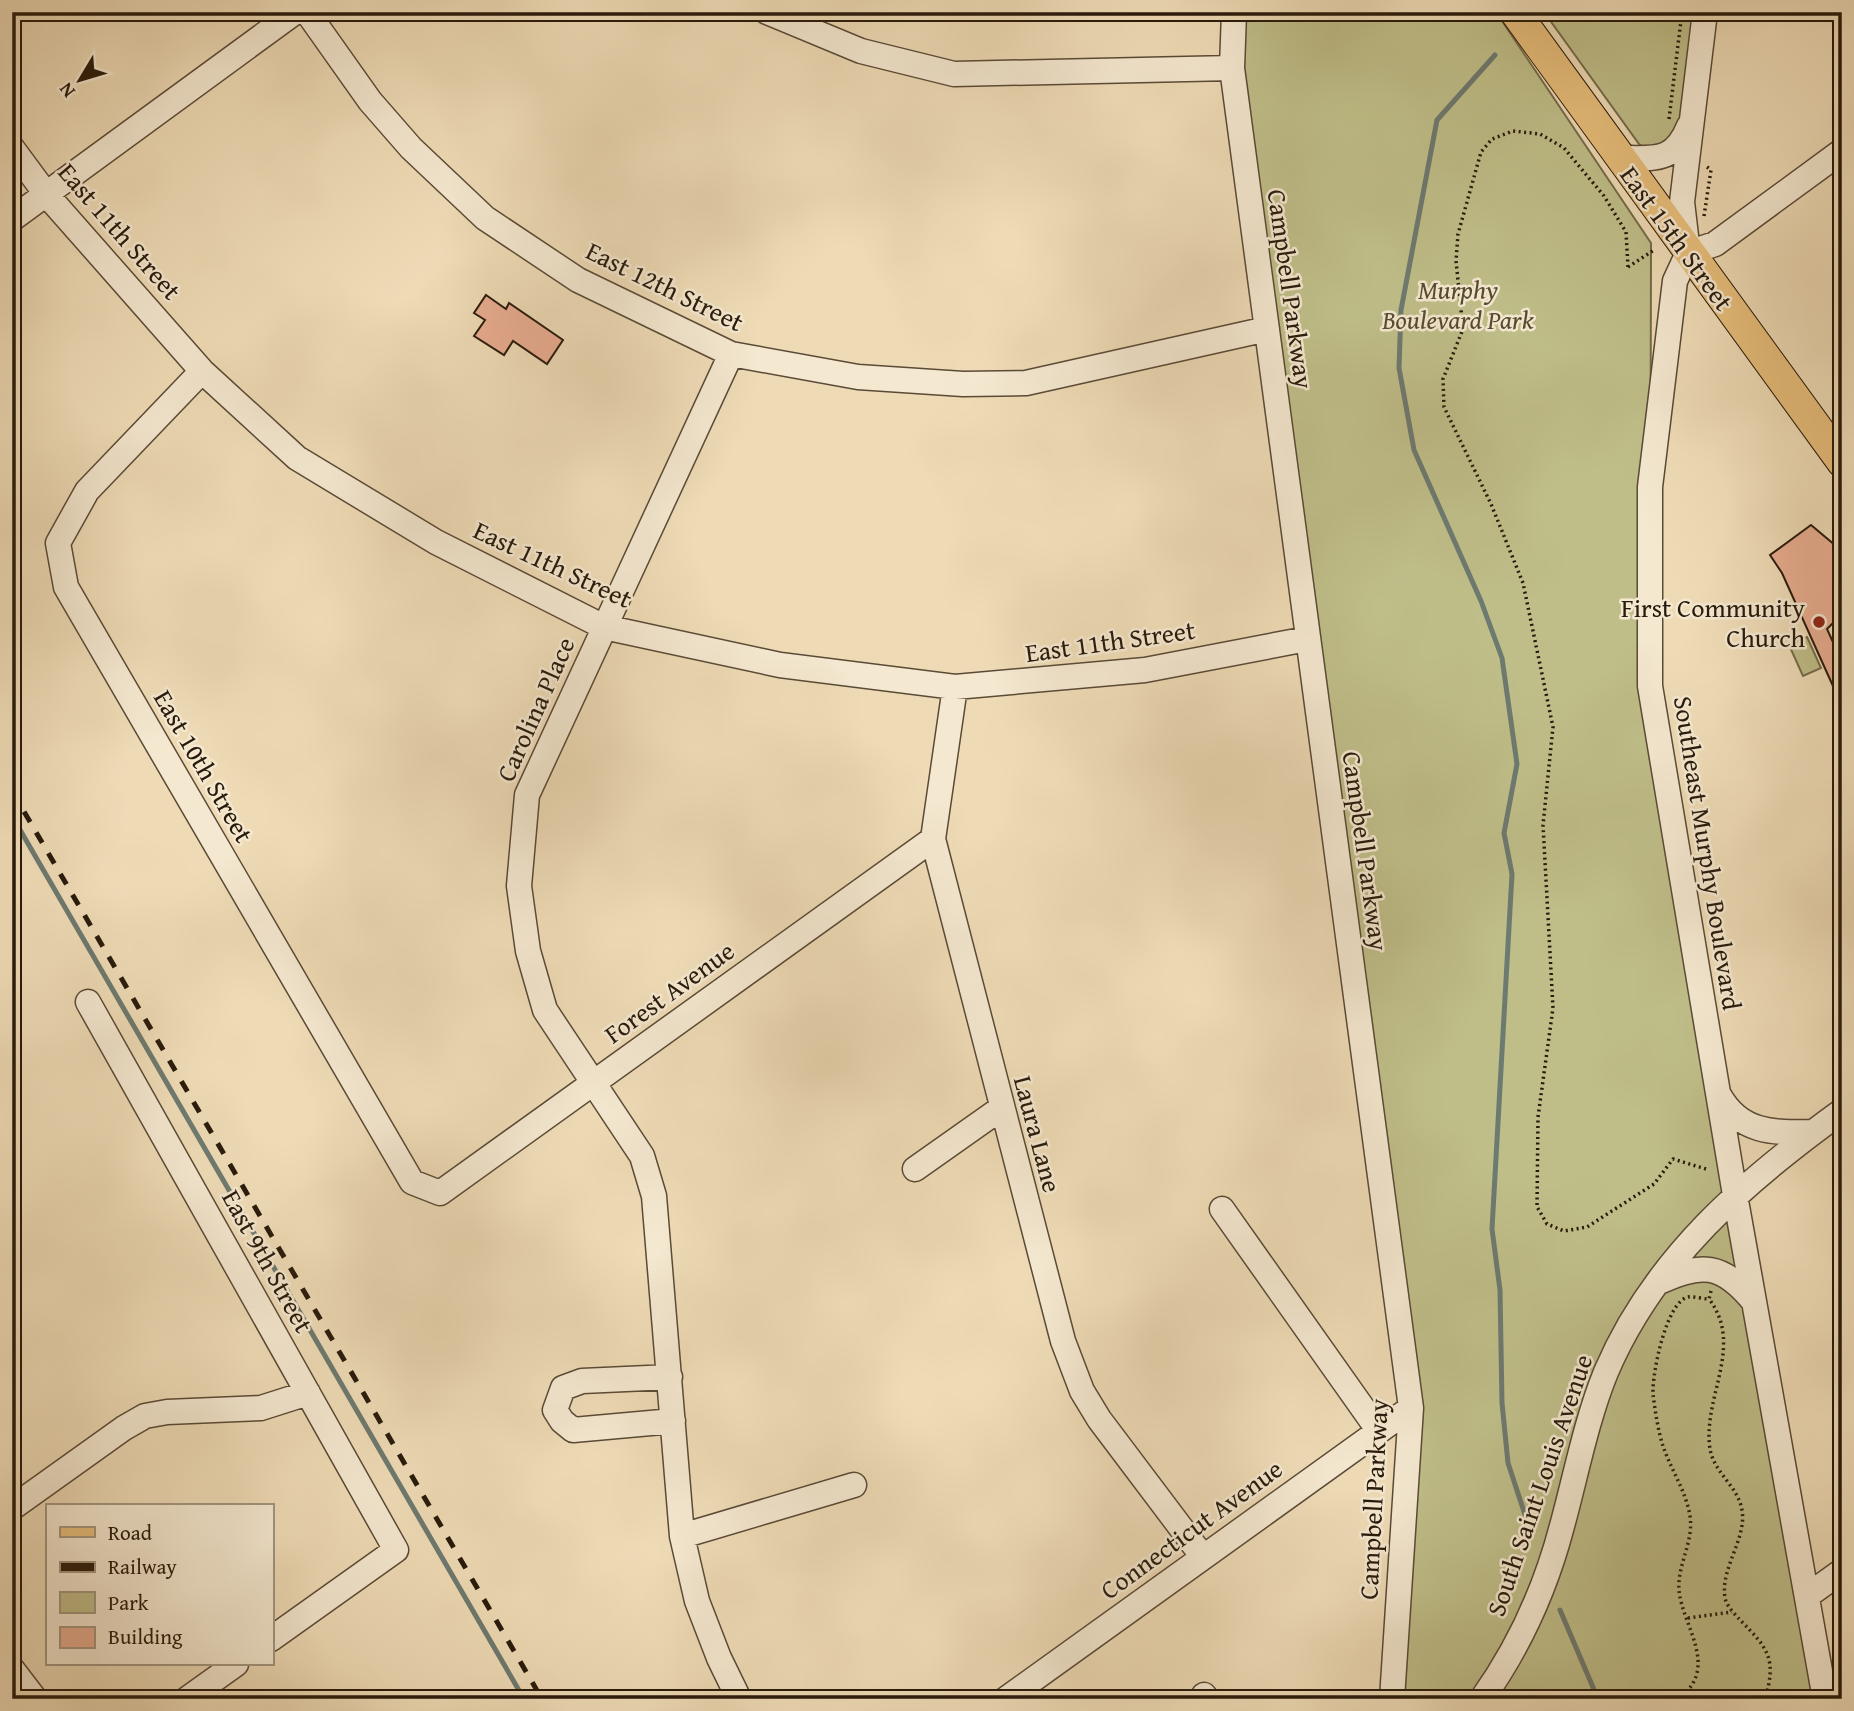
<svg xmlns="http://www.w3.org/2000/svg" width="1854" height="1711" font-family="'Gentium Book Plus',serif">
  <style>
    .green { fill: #bfbe89; stroke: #746c4a; stroke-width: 2 }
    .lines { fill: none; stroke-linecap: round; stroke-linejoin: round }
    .stream { stroke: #6d7a70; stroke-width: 5 }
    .building { fill: #e8ad90; stroke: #281a0b; stroke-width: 2 }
    .minor-casing { stroke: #5a4a36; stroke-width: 27 }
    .major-casing { stroke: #281a0b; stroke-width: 32 }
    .path { stroke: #281a0b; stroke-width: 3.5; stroke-dasharray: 2 3.5; stroke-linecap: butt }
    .minor { stroke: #f4e8d0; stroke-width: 24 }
    .major { stroke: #e7be7b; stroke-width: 30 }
    .rail { stroke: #281a0b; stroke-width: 5; stroke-dasharray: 12 12; stroke-linecap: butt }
    .poi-dot { fill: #8f2418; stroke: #f4e8d0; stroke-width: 2.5 }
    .labels { text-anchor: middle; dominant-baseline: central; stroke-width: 5; stroke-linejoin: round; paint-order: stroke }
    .street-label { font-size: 26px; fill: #281a0b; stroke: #f4e8d0 }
    .park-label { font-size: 26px; font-style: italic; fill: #554b31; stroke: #f4e8d0 }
    .poi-label { font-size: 26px; fill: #281a0b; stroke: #f4e8d0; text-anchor: end }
  </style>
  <rect width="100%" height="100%" fill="#eedbb6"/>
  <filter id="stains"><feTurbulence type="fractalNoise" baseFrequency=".00286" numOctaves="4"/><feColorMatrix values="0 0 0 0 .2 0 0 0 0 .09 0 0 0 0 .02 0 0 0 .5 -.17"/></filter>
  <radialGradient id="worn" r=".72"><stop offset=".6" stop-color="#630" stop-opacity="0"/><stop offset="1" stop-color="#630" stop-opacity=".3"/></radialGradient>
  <!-- green -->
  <path class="green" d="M1234 12H1496L1651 243 1650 686 1825 1699H1392L1411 1408Z
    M1544 12H1694L1679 131 1674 141 1646 149 1639 144Z
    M1807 637 1821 668 1803 676 1789 645Z"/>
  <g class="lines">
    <!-- stream -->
    <path class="stream" d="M1495 55 1437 120 1401 310 1399 368 1414 450 1481 601 1502 658 1517 764 1504 833 1512 874 1492 1229 1500 1290 1502 1403 1508 1463 1530 1530
      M12 816 524 1699
      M1560 1610 1598 1699"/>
  </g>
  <!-- building -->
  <path class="building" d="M486 295 506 309 509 303 563 340 547 364 513 341 504 355 474 336 485 320 474 313Z
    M1811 525 1842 551V614L1827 629 1842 662V706L1782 573 1770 555Z"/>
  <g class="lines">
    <defs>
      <path id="minor" d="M307 12 370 101 411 148 485 218 578 280 731 354 858 377 963 384 1026 383 1267 329
        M767 12 861 51 954 74 1232 68
        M1234 12 1232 68 1411 1408 1392 1699
        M1705 12 1682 202 1688 253 1675 281 1650 487V686L1735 1195 1825 1699
        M12 148 46 194 202 371 297 458 436 542 604 627 780 665 955 687 1145 670 1307 639
        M1620 158C1655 158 1674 163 1689 126
        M12 219 295 12
        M1688 253 1715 244 1842 151
        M731 354 527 795 519 886 528 951 545 1010 642 1156 654 1196 682 1536 697 1601 719 1658 739 1699
        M202 371 87 491 58 543 66 587 412 1182 440 1193 933 839
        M955 687 933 839 1063 1341 1082 1391 1099 1419 1203 1557
        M88 1002 396 1550 271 1639
        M1719 1095C1740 1133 1773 1133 1812 1132
        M915 1169 1000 1109
        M1222 1209 1379 1431
        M1657 1283C1702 1262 1722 1263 1754 1302
        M670 1377 582 1381 563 1388 555 1410 562 1421 573 1430 673 1421
        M12 1508 124 1428 145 1416 167 1412 261 1408 308 1393
        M682 1536 854 1485
        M1807 1596 1842 1571
        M12 1669 35 1699
        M1204 1695 1207 1699
        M187 1699 236 1664
        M1006 1699 1411 1408
        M1482 1699C1519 1647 1546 1587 1562 1526 1576 1475 1586 1421 1606 1372 1654 1259 1745 1181 1842 1111"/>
      <path id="major" d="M1515 12 1842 462"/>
    </defs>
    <!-- minor casing -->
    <use href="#minor" class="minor-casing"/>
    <!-- major casing -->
    <use href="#major" class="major-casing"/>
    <!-- path -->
    <path class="path" d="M1669 119 1682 12
      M1704 216 1711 170 1707 167
      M1628 267 1626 232 1604 196 1564 148 1540 134 1513 131 1492 139 1481 152 1458 234 1456 261 1463 329 1443 379 1444 407 1491 504 1523 583 1553 727 1543 825 1553 1008 1538 1117 1537 1207 1547 1224 1564 1231 1587 1227 1654 1184 1673 1159 1706 1169
      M1628 267 1654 250
      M1711 1291 1709 1299C1745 1346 1702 1398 1710 1449 1714 1473 1738 1486 1742 1510 1747 1539 1720 1568 1725 1598 1727 1607 1735 1614 1740 1620 1768 1648 1777 1659 1765 1699
      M1688 1618 1732 1612
      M1678 1699C1721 1668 1682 1626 1679 1590 1677 1565 1694 1542 1690 1516 1686 1491 1671 1470 1663 1446 1658 1431 1655 1410 1653 1394 1652 1374 1666 1302 1688 1297 1694 1296 1703 1299 1709 1299"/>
    <!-- minor -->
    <use href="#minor" class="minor"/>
    <!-- major -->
    <use href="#major" class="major"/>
    <!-- rail -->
    <path class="rail" d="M12 791 542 1699"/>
  </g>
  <!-- markers -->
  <circle class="poi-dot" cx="1819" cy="622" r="7"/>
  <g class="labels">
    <!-- street labels -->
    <g class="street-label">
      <text transform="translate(120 231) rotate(49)">East 11th Street</text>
      <text transform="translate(1677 238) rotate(54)">East 15th Street</text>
      <text transform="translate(665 286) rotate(26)">East 12th Street</text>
      <text transform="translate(1291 289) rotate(82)">Campbell Parkway</text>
      <text transform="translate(553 564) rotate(25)">East 11th Street</text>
      <text transform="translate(1110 641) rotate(-8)">East 11th Street</text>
      <text transform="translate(535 709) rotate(-66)">Carolina Place</text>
      <text transform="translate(204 766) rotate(60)">East 10th Street</text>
      <text transform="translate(1366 851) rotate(82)">Campbell Parkway</text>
      <text transform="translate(1708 853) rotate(81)">Southeast Murphy Boulevard</text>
      <text transform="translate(669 992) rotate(-36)">Forest Avenue</text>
      <text transform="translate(1038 1134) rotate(75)">Laura Lane</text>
      <text transform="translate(268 1261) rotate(61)">East 9th Street</text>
      <text transform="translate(1539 1485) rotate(-71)">South Saint Louis Avenue</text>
      <text transform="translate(1373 1499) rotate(-87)">Campbell Parkway</text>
      <text transform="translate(1191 1529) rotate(-36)">Connecticut Avenue</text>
    </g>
    <!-- park labels -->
    <g class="park-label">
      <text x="1458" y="289">Murphy<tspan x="1458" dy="30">Boulevard Park</tspan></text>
    </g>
    <!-- poi labels -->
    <g class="poi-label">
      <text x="1805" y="607">First Community<tspan x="1805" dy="30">Church</tspan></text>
    </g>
  </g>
  <!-- margin -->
  <rect width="1854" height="1711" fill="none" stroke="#eedbb6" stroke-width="42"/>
  <rect x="14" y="14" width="1826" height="1683" fill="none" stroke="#281a0b" stroke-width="3.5"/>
  <rect x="21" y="21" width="1812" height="1669" fill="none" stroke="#281a0b" stroke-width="2"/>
  <!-- legend -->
  <rect x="46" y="1504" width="228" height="161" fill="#f4e8d0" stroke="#a29681" stroke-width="2"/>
  <rect x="60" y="1527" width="35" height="10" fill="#e7be7b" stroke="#a29681" stroke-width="2"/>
  <text x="108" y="1540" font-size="21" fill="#281a0b">Road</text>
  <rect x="60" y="1562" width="35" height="10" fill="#281a0b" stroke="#a29681" stroke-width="2"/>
  <text x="108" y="1574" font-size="21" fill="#281a0b">Railway</text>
  <rect x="60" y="1592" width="35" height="21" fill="#bfbe89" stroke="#a29681" stroke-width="2"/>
  <text x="108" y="1610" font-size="21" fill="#281a0b">Park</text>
  <rect x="60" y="1627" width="35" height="21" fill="#e8ad90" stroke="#a29681" stroke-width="2"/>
  <text x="108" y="1644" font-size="21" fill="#281a0b">Building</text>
  <!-- north arrow -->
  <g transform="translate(80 80) rotate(232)" stroke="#f4e8d0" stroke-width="5" paint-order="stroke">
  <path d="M0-5L12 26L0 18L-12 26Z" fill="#281a0b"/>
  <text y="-10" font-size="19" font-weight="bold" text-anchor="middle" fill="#281a0b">N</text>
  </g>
  <rect width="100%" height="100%" filter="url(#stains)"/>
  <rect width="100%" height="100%" fill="url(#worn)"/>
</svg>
